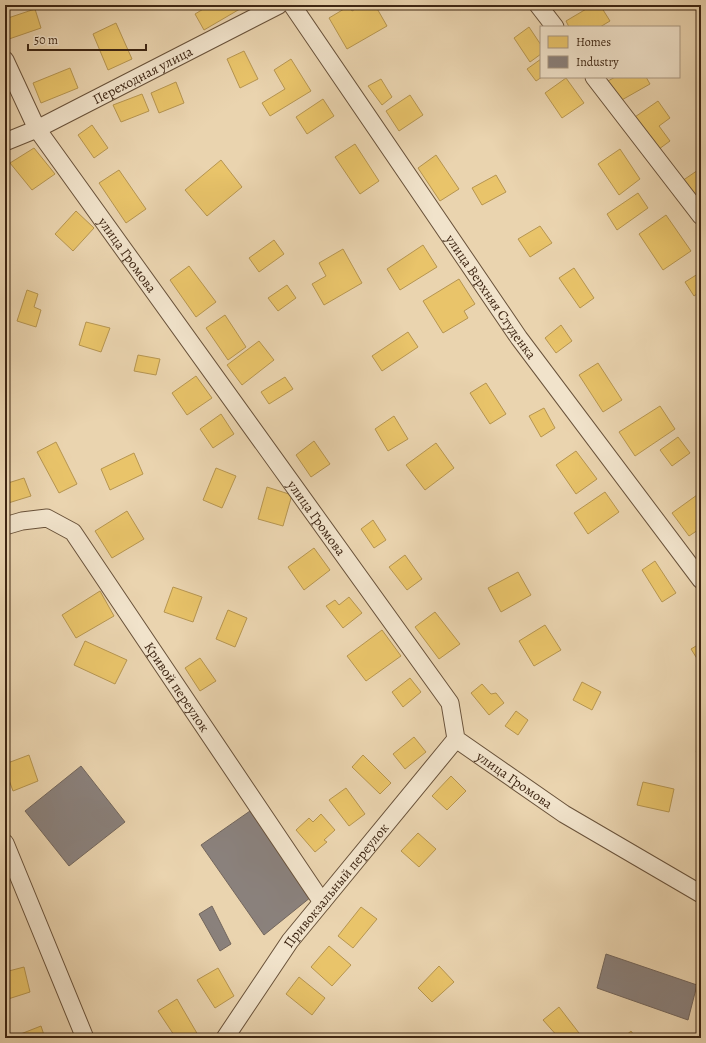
<svg xmlns="http://www.w3.org/2000/svg" width="706" height="1043" font-family="Alegreya,serif">
  <style>
    .homes { fill: #e9c46a; stroke: #b69550 }
    .industry { fill: #8a817c; stroke: #73665c }
    .lines { fill: none; stroke-linecap: round; stroke-linejoin: round }
    .minor-casing { stroke: #69523a; stroke-width: 19 }
    .minor { stroke: #f1e3cb; stroke-width: 17 }
    .labels { text-anchor: middle; dominant-baseline: central; stroke-width: 4; stroke-linejoin: round; paint-order: stroke }
    .street-label { font-size: 14px; fill: #3e2613; stroke: #f1e3cb }
  </style>
  <rect width="100%" height="100%" fill="#ead4af"/>
  <filter id="stains"><feTurbulence type="fractalNoise" baseFrequency=".005" numOctaves="4"/><feColorMatrix values="0 0 0 0 .2 0 0 0 0 .09 0 0 0 0 .02 0 0 0 .5 -.17"/></filter>
  <radialGradient id="worn" r=".72"><stop offset=".6" stop-color="#630" stop-opacity="0"/><stop offset="1" stop-color="#630" stop-opacity=".3"/></radialGradient>
  <!-- homes -->
  <path class="homes" d="M210 5H244L245 6 204 30 195 14Z
    M362 5H375L387 26 347 49 329 18 349 6 352 11Z
    M593 5H600L610 21 600 27H569L566 21Z
    M35 9 41 28 9 39 5 27V19Z
    M116 23 132 59 108 70 93 34Z
    M529 27 541 45V54L530 62 514 38Z
    M244 51 258 79 240 88 227 59Z
    M291 59 311 91 270 116 262 103 285 89 274 70Z
    M541 59V77H542L536 81 527 69Z
    M70 68 78 88 41 103 33 83Z
    M615 77H646L650 84 620 101 608 81Z
    M566 78 584 103 562 118 545 93Z
    M381 79 392 97 382 105 368 86Z
    M176 82 184 103 159 113 151 93Z
    M142 94 149 111 121 122 113 105Z
    M410 95 423 115 399 131 386 111Z
    M323 99 334 116 307 134 296 117Z
    M658 101 670 118 659 126 670 141 655 152 632 119Z
    M92 125 108 148 94 158 78 135Z
    M355 144 379 181 360 194 335 157Z
    M34 148 55 174 32 190 10 163Z
    M620 149 640 179 619 195 598 164Z
    M436 155 459 189 440 201 418 168Z
    M221 160 242 187 207 216 185 190Z
    M701 168V208L682 181Z
    M119 170 146 209 126 223 99 183Z
    M496 175 506 192 482 205 472 188Z
    M638 193 648 208 617 230 607 214Z
    M76 211 94 228 73 251 55 234Z
    M666 215 691 251 663 270 639 234Z
    M540 226 552 243 530 257 518 239Z
    M274 240 284 254 259 272 249 258Z
    M423 245 437 267 400 290 387 269Z
    M343 249 362 283 324 305 312 284 326 276 319 263Z
    M189 266 216 302 196 317 170 280Z
    M574 268 594 298 580 308 559 278Z
    M701 272V291L694 296 685 282Z
    M459 279 475 304 464 311 468 318 443 333 423 301Z
    M287 285 296 298 278 311 268 298Z
    M27 290 38 294 34 307 41 310 36 327 17 321Z
    M225 315 246 347 228 360 206 328Z
    M86 322 110 328 101 352 79 345Z
    M561 325 572 341 556 353 545 338Z
    M408 332 418 347 382 371 372 356Z
    M259 341 274 360 242 385 227 365Z
    M138 355 160 359 156 375 134 371Z
    M598 363 622 400 603 412 579 375Z
    M196 376 212 398 187 415 172 393Z
    M285 377 293 389 269 404 261 392Z
    M486 383 506 414 490 424 470 393Z
    M660 406 675 429 635 456 619 432Z
    M544 408 555 428 541 437 529 416Z
    M221 414 234 434 213 448 200 429Z
    M394 416 408 439 388 451 375 429Z
    M678 437 690 453 672 466 660 450Z
    M314 441 330 464 311 477 296 455Z
    M56 442 77 484 59 493 37 452Z
    M436 443 454 468 425 490 406 465Z
    M576 451 597 479 576 494 556 465Z
    M134 453 143 474 110 490 101 469Z
    M216 468 236 476 222 508 203 500Z
    M5 476 8 483 24 478 31 496 5 504Z
    M267 487 292 495 283 526 258 519Z
    M605 492 619 512 588 534 574 513Z
    M697 495 701 500V528L689 536 672 513Z
    M127 511 144 539 112 558 95 531Z
    M373 520 386 540 374 548 361 529Z
    M314 548 330 570 304 590 288 567Z
    M405 555 422 579 407 590 389 567Z
    M655 561 676 593 662 602 642 570Z
    M518 572 531 595 501 612 488 588Z
    M173 587 202 597 193 622 164 612Z
    M100 591 114 616 76 638 62 615Z
    M349 597 362 613 343 628 326 606 335 600 339 605Z
    M228 610 247 618 235 647 216 639Z
    M435 612 460 644 439 659 415 627Z
    M545 625 561 650 534 666 519 641Z
    M382 630 401 656 366 681 347 656Z
    M85 641 127 660 115 684 74 665Z
    M701 643V665L691 649Z
    M200 658 216 681 200 691 185 668Z
    M5 675 9 687 5 689Z
    M410 678 421 692 403 707 392 692Z
    M582 682 601 692 592 710 573 700Z
    M482 684 491 694 496 693 504 703 489 715 471 693Z
    M516 711 528 720 518 735 505 726Z
    M414 737 426 752 405 769 393 754Z
    M701 748V759L696 751Z
    M29 755 38 781 13 791 5 769V764Z
    M363 755 391 783 380 794 352 767Z
    M451 776 466 791 447 810 432 796Z
    M643 782 674 789 669 812 637 805Z
    M346 788 365 814 349 826 329 800Z
    M321 814 335 830 324 840 327 842 315 852 296 830 309 818 313 822Z
    M418 833 436 849 419 867 401 851Z
    M361 907 377 919 353 948 338 936Z
    M329 946 351 965 332 986 311 967Z
    M439 966 454 982 432 1002 418 988Z
    M24 967 30 992 5 1000V972Z
    M218 968 234 996 215 1008 197 980Z
    M299 977 325 998 312 1015 286 994Z
    M177 999 198 1035 193 1038H176L158 1011Z
    M559 1007 579 1033 573 1038H559L543 1020Z
    M41 1026 45 1038H20L18 1035Z
    M631 1031 636 1038H623Z"/>
  <!-- industry -->
  <path class="industry" d="M81 766 125 822 69 866 25 811Z
    M250 811 311 897 264 935 201 845Z
    M212 906 231 944 220 951 199 914Z
    M606 954 697 985 688 1020 597 988Z"/>
  <g class="lines">
    <defs>
      <g id="minor">
        <path id="s1" d="M292 5 519 338 701 580"/>
        <path d="M538 5 555 27"/>
        <path id="s2" d="M5 60 37 129 450 703 456 739 564 814 701 894"/>
        <path d="M594 77 701 216"/>
        <path id="s3" d="M5 142 37 129 279 5"/>
        <path id="s4" d="M5 526 22 521 47 518 73 532 322 902"/>
        <path d="M5 843 85 1038"/>
        <path id="s5" d="M225 1038 290 941 456 739"/>
      </g>
    </defs>
    <!-- minor casing -->
    <use href="#minor" class="minor-casing"/>
    <!-- minor -->
    <use href="#minor" class="minor"/>
  </g>
  <g class="labels">
    <!-- street labels -->
    <g class="street-label">
      <text stroke="none"><textPath href="#s3" startOffset="153">Переходная улица</textPath></text>
      <text stroke="none"><textPath href="#s2" startOffset="231">улица Громова</textPath></text>
      <text stroke="none"><textPath href="#s1" startOffset="353">улица Верхняя Cтуденка</textPath></text>
      <text stroke="none"><textPath href="#s2" startOffset="555">улица Громова</textPath></text>
      <text stroke="none"><textPath href="#s4" startOffset="259">Кривой переулок</textPath></text>
      <text stroke="none"><textPath href="#s2" startOffset="891">улица Громова</textPath></text>
      <text stroke="none"><textPath href="#s5" startOffset="189">Привокзальный переулок</textPath></text>
    </g>
  </g>
  <!-- margin -->
  <rect width="706" height="1043" fill="none" stroke="#ead4af" stroke-width="20"/>
  <rect x="6" y="6" width="694" height="1031" fill="none" stroke="#3e2613" stroke-width="2"/>
  <rect x="10" y="10" width="686" height="1023" fill="none" stroke="#3e2613"/>
  <!-- legend -->
  <rect x="540" y="26" width="140" height="52" fill="#f1e3cb" stroke="#a99781"/>
  <rect x="548" y="36" width="20" height="12" fill="#e9c46a" stroke="#a99781"/>
  <text x="576" y="46" font-size="12" fill="#3e2613">Homes</text>
  <rect x="548" y="56" width="20" height="12" fill="#8a817c" stroke="#a99781"/>
  <text x="576" y="66" font-size="12" fill="#3e2613">Industry</text>
  <!-- scale -->
  <path d="M28 44v6h118v-6" fill="none" stroke="#3e2613" stroke-width="2"/>
  <text x="34" y="44" font-size="12" fill="#3e2613" stroke="#f1e3cb" stroke-width="3" paint-order="stroke">50 m</text>
  <rect width="100%" height="100%" filter="url(#stains)"/>
  <rect width="100%" height="100%" fill="url(#worn)"/>
</svg>
